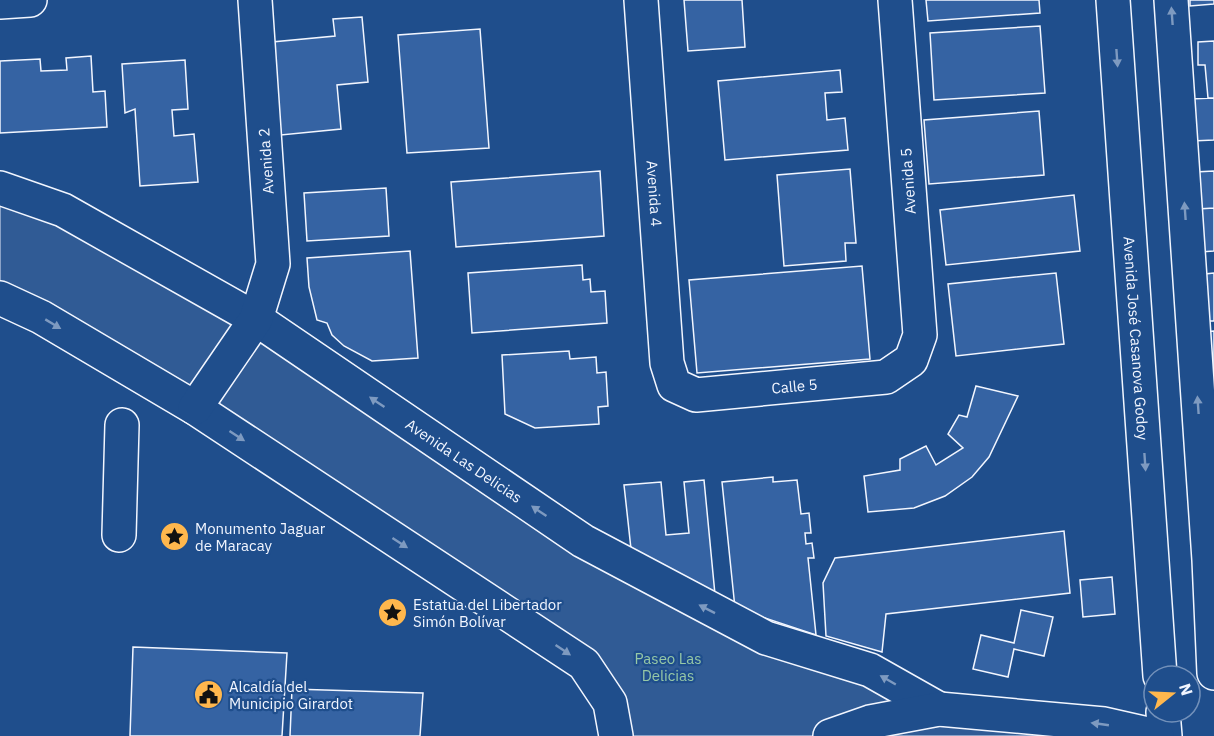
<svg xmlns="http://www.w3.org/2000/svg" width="1214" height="736" font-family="'IBM Plex Sans',sans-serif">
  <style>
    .green { fill: #305b95; stroke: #a8bbd7; stroke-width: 1.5 }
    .building { fill: #3563a3; stroke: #f2f6ff; stroke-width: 1.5 }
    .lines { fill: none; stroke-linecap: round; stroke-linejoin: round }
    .minor-casing { stroke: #f2f6ff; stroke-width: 36 }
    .major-casing { stroke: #f2f6ff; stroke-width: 36 }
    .minor { stroke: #1f4e8c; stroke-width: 33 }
    .major { stroke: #1f4e8c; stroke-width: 33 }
    .oneway { fill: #7e9ac0 }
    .labels { text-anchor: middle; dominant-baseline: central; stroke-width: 4.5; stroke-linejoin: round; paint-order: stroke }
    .street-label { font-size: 15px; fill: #f2f6ff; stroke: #1f4e8c }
    .poi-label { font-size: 15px; fill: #f2f6ff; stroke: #1f4e8c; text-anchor: start }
    .park-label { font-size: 15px; fill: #97c8a6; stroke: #1f4e8c }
  </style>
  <rect width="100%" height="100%" fill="#1f4e8c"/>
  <!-- green -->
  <path class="green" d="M0 188 63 210 583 541 939 709 1157 736H616L584 664 0 301Z"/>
  <!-- building -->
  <path class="building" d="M684 0H742L745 47 688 51Z
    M926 0H1039L1040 13 928 21Z
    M1190 0H1214V4L1190 6Z
    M362 17 368 82 337 85 341 129 281 135 272 42 335 36 333 19Z
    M1040 26 1045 93 934 100 930 33Z
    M480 29 489 148 407 153 398 35Z
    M1214 41V98H1208L1205 65H1198V42Z
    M91 56 93 92 105 91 107 127 0 133V61L40 59 41 71 67 70 66 58Z
    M185 60 188 109 172 110 174 136 194 134 198 182 140 186 135 109 125 113 122 64Z
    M840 70 842 92 825 93 827 120 845 118 848 150 725 160 718 81Z
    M1214 98V140L1192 141 1189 99Z
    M1039 111 1044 175 929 184 924 120Z
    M850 169 856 243H845L846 261 784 266 777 175Z
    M600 171 604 236 456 247 451 182Z
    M1214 171V208L1198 209 1195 172Z
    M386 188 389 236 307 241 304 193Z
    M1074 195 1080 251 946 265 940 210Z
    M1214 208V251L1200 252 1198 209Z
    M410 251 418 358 372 361 344 346 332 335 327 323 317 320 309 287 307 258Z
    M582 265 583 280 590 279 591 292 605 291 607 323 472 333 468 273Z
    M862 266 870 359 697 373 689 280Z
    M1056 273 1064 344 956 356 948 284Z
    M1214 273V321H1208L1205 274Z
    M1214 331V376L1206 377 1204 332Z
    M569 351 570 359 596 357 597 373 606 372 608 406 598 407 599 424 535 428 505 414 502 355Z
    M976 386 1018 396 989 457 972 477 945 496 914 508 868 512 864 476 900 470V459L926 446 936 465 963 448 948 434 959 415 967 417Z
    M773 477V482L797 480 801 514 809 513 811 533H805L806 544 812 543 814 558H808L816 635 735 608 722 482Z
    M704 480 716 605 632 558 624 485 661 482 666 535 689 533 684 482Z
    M1064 531 1070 593 886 614 882 652 826 636 823 583 835 558Z
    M1112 577 1115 614 1083 617 1080 580Z
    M1021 610 1053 617 1044 656 1014 649 1008 677 973 669 981 635 1014 643Z
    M133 647 287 653 282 736H130Z
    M292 689 423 693 420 736H290Z"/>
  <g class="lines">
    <defs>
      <g id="minor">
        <path id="s1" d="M641 0 667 363 674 385 696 395 886 377 911 360 920 335 895 0"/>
        <path id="s2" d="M1113 0 1160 676"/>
        <path d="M1171 0 1209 560 1214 673"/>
        <path d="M0 2 30 0"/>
        <path id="s3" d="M0 188 63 210 256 319 583 541 766 638 870 670 939 709"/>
        <path d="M0 298 41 317 195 408 584 664 610 703 616 736"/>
        <path d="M195 408 256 319 273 264 255 0"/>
        <path d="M119 535 122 425"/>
        <path d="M1163 712 1165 736"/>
      </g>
      <path id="major" d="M830 736 870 722 939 709 1104 724 1157 736"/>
    </defs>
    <!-- minor casing -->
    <use href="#minor" class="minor-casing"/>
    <!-- major casing -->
    <use href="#major" class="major-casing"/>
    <!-- minor -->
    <use href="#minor" class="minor"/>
    <!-- major -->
    <use href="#major" class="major"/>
  </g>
  <!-- one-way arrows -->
  <defs><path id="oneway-solid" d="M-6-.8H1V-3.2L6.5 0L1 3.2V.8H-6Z" transform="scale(1.5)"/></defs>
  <g class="oneway">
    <use href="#oneway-solid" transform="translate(1172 16) rotate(-94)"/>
    <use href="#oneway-solid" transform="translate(1117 58) rotate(86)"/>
    <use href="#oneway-solid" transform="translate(1185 211) rotate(-94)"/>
    <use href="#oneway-solid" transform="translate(53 324) rotate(31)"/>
    <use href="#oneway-solid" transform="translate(377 402) rotate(-146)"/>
    <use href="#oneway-solid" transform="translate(1198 405) rotate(-94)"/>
    <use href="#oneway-solid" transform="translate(237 436) rotate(33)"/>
    <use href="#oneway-solid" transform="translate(1145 462) rotate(86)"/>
    <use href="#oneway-solid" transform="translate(539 511) rotate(-146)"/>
    <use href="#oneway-solid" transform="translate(400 543) rotate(33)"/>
    <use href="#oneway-solid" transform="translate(707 609) rotate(-153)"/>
    <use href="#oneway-solid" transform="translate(563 650) rotate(34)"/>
    <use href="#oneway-solid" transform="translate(888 680) rotate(-150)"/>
    <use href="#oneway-solid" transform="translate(1100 724) rotate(-172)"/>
  </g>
  <!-- icons -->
  <defs>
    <symbol id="sight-disc" viewBox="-11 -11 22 22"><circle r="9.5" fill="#ffb74d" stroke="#1f4e8c"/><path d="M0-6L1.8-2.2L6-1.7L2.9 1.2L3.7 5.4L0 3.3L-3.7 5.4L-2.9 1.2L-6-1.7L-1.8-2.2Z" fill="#111"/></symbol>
    <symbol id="civic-disc" viewBox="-11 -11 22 22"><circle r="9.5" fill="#ffb74d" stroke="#1f4e8c"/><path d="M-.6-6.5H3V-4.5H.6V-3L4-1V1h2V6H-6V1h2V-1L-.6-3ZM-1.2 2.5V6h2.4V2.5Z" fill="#111"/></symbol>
  </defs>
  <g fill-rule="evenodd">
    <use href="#sight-disc" x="158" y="520" width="33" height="33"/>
    <use href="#sight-disc" x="376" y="596" width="33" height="33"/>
    <use href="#civic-disc" x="192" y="678" width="33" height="33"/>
  </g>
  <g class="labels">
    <!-- street labels -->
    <g class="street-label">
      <text transform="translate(266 161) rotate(-94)">Avenida 2</text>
      <text transform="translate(908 181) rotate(-94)">Avenida 5</text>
      <text stroke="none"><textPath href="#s1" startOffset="194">Avenida 4</textPath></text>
      <text stroke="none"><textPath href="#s2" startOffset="339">Avenida José Casanova Godoy</textPath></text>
      <text stroke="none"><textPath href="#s1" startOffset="510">Calle 5</textPath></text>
      <text stroke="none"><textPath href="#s3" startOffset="540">Avenida Las Delicias</textPath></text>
    </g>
    <!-- poi labels -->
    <g class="poi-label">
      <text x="195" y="528">Monumento Jaguar<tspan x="195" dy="17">de Maracay</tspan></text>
      <text x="413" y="604">Estatua del Libertador<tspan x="413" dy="17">Simón Bolívar</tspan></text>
      <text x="229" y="686">Alcaldía del<tspan x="229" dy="17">Municipio Girardot</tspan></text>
    </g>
    <!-- park labels -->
    <g class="park-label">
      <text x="668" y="658">Paseo Las<tspan x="668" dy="17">Delicias</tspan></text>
    </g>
  </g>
  <!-- north arrow -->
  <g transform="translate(1172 694) rotate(72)"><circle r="28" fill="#1f4e8c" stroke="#7391ba" stroke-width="1.5"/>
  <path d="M0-4.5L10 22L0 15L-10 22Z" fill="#ffb74d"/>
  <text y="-9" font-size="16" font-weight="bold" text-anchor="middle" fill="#f2f6ff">N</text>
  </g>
</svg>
